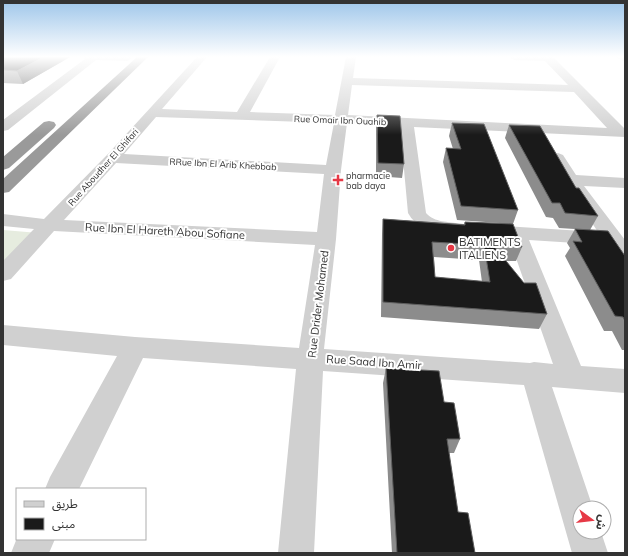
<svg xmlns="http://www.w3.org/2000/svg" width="628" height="556" font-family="Mulish,'Noto Sans Arabic',sans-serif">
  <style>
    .green { fill: #e6ecdf }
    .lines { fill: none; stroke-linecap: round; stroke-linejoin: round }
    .minor { fill: #d0d0d0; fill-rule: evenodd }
    .highway { fill: #9a9a9a; fill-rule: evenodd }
    .wall { fill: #8c8c8c; fill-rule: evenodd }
    .shaded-wall { fill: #5f5f5f }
    .building { fill: #1a1a1a; stroke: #5f5f5f; fill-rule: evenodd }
    .poi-dot { fill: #e63946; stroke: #fff; stroke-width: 1.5 }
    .labels { text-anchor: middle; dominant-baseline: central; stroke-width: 4; stroke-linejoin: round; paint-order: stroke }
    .far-street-label { font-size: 9px; fill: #333; stroke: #fff }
    .far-poi-label { font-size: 9px; fill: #333; stroke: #fff; text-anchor: start }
    .street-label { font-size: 11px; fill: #333; stroke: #fff }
    .poi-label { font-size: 11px; fill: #333; stroke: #fff; text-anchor: start }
  </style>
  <rect width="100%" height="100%" fill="#fff"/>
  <!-- green -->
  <path class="green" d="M3 230 39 233 3 272Z"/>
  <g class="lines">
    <!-- minor -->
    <path class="minor" d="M83 57H131L132 58 127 61 96 60 8 130 3 131V120L85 59Z
      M197 57H207L162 109 237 112 270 57H280L250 112 335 115 346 57H356L353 78 568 85 545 61 514 60 509 57H553L625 129V137L414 127 426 213C435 223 448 221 460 224L463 228 460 232C440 237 418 231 408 213L400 126 347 123 341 170 336 239 324 349 530 363 534 362 553 364 509 238 481 235 478 231 481 227 488 225 598 232 563 180 550 158 553 155 558 153 563 155 576 175 625 178V188L584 186 625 240V262L618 260 607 245 529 240 581 366 625 369V393L552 387 593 508H580V532H601L608 553H572L524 385 323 371 314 553H278L296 369 143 358 79 489H45L50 477 117 356 3 345V325L135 337 299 348 315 245 54 231 11 279 3 281V261L34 229 3 226V214L44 219 107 155ZM352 85 574 92 607 128 348 115ZM156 117 334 123 326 165 124 154ZM116 163 324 174 317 232 64 220Z
      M616 57H625V62Z
      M17 538V539H55L49 553H11Z"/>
    <!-- highway -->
    <path class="highway" d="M137 57H148L9 192 3 193V179Z
      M49 121 54 122 56 125 54 128 9 168 3 170V157L44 122Z"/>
  </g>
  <!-- wall -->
  <path class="wall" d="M3 57H70L23 84 3 83Z
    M377 115 404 164 402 178 376 176V127Z
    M452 123 518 210 513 224 522 247 516 261H506L547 314 539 329 381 317 382 234 383 219 464 224 465 222 500 223 457 220 443 162 446 148 453 149 449 136ZM434 257 479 260 482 282 435 277Z
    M509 125 576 188 598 216 590 230 559 228 553 218 546 217 505 138Z
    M575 229 625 256V350H622L612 331H604L565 256 570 248 567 243Z
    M386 368 444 402 460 439 454 453H449L458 512 475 553H392L383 383Z"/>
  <!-- shaded-wall -->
  <path class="shaded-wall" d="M44 57H70L23 84 17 71Z"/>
  <!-- building -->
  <path class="building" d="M3 57H44L17 71 3 70Z
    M377 115 400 116 404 164 378 163Z
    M452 123 484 124 518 210 461 206 446 148 461 149Z
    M509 125 540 126 576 188H579L598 216 565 213 560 203H552Z
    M383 219 465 225V222L513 224 522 247 493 245 524 283H536L547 314 383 302ZM432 242 484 245 490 282 435 277Z
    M575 229 608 231 625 256V321L623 317 615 316 573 241 582 242Z
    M386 368 439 371 444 402 454 403 460 439H447L458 512 468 513 475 553H397Z"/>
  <!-- sky -->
  <linearGradient id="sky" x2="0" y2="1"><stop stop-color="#9ec6ea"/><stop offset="0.42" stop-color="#fff"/><stop offset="1" stop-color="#fff" stop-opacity="0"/></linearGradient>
  <rect width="628" height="135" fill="url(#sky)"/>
  <!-- markers -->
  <g class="poi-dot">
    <path d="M336 174h4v4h4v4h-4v4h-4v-4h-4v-4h4z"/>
    <circle cx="451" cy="248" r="4"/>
  </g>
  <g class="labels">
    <!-- far-street labels -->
    <g class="far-street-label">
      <text transform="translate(340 120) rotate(2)">Rue Omair Ibn Ouahib</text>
      <text transform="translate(223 164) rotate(3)">RRue Ibn El Arib Khebbab</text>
      <text transform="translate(103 167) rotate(-48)">Rue Aboudher El Ghifari</text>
    </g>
    <!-- far-poi labels -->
    <g class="far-poi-label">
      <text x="346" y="175">pharmacie<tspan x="346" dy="10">bab daya</tspan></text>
    </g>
    <!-- street labels -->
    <g class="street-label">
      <text transform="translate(165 231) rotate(3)">Rue Ibn El Hareth Abou Sofiane</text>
      <text transform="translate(318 304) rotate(-83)">Rue Drider Mohamed</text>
      <text transform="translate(374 362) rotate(4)">Rue Saad Ibn Amir</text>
    </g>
    <!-- poi labels -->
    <g class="poi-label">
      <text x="459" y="242">BATIMENTS<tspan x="459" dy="13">ITALIENS</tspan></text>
    </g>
  </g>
  <!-- border -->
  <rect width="628" height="556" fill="none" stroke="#333333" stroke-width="8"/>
  <!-- legend -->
  <rect x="16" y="488" width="130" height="52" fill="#ffffff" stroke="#adadad"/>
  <rect x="24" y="501" width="20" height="6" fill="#d0d0d0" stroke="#adadad"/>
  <text x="52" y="508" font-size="12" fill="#333333">طريق</text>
  <rect x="24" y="518" width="20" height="12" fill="#1a1a1a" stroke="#adadad"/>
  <text x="52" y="528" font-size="12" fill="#333333">مبنى</text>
  <!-- north arrow -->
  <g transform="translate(592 520) rotate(105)"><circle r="19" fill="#ffffff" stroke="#adadad"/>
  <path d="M0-3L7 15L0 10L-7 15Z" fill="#e63946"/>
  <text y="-6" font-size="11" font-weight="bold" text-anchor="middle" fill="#333333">ش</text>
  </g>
</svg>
